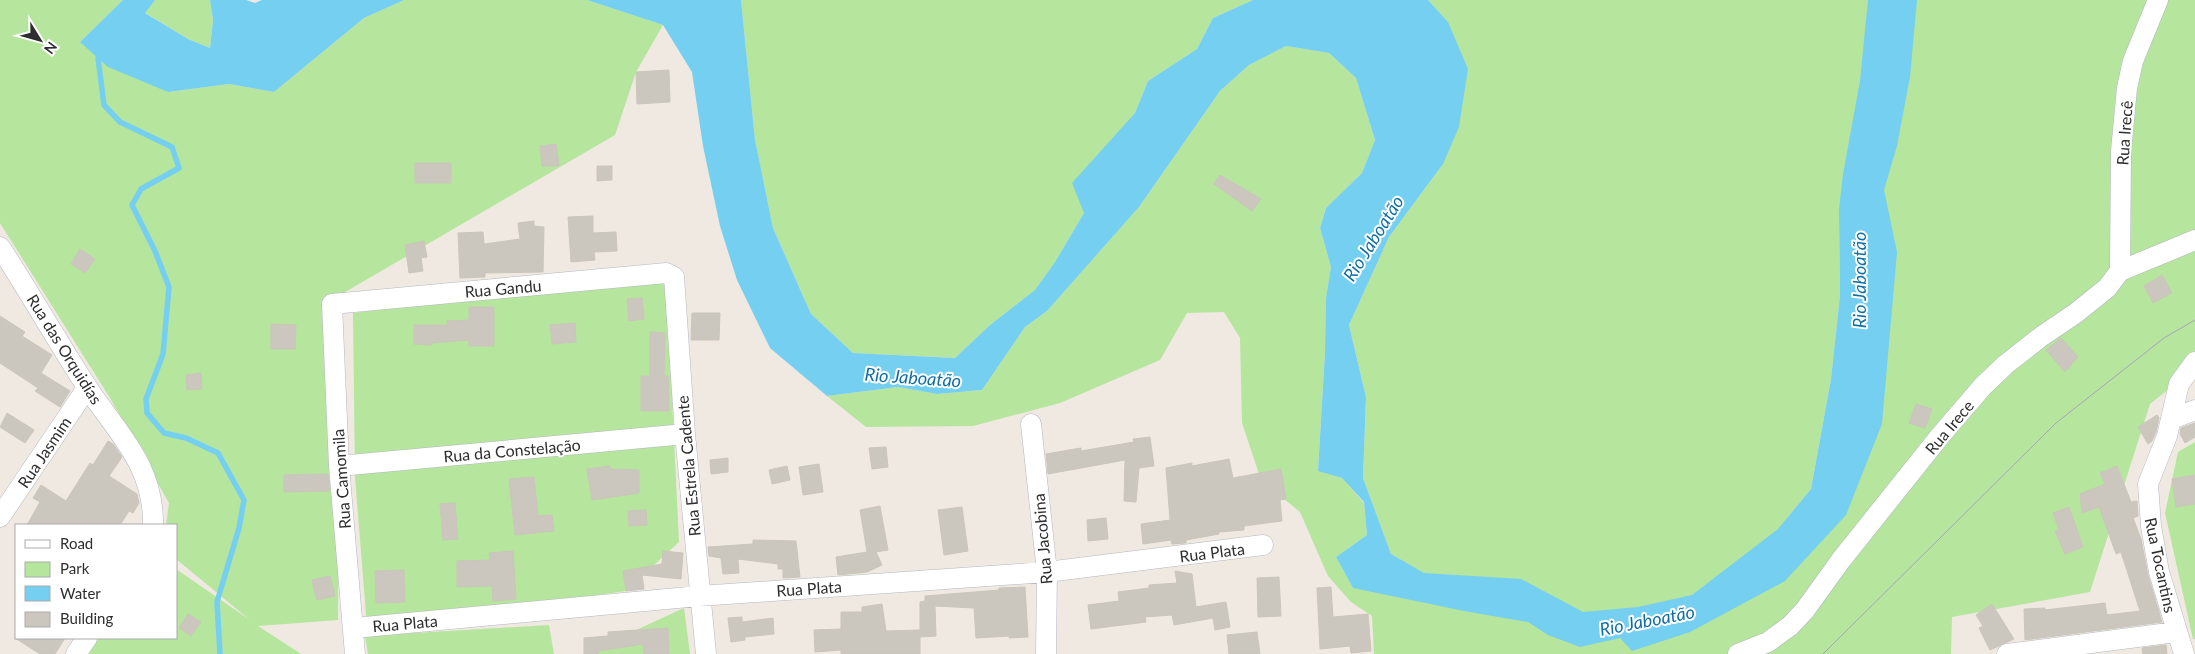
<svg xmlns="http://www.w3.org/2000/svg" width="2195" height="654" font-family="Lato,sans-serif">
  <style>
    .green { fill: #b6e59e; fill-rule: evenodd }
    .water { fill: #75cff0 }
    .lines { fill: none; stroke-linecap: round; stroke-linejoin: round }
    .stream { stroke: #75cff0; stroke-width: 5.5 }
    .building { fill: #cbc7bf; stroke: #cbc5ba }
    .minor-casing { stroke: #b4b7c1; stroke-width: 21 }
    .minor { stroke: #fff; stroke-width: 20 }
    .tram { stroke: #a3a6b8; stroke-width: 1 }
    .labels { text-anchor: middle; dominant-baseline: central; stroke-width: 4; stroke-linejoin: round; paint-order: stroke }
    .street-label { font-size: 16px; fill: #2e2e2e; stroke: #fff }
    .water-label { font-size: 18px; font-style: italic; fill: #0d6fa3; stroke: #fff }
  </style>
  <rect width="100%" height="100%" fill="#efe9e1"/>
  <!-- green -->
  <path class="green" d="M0 0H123L80 42 168 92 229 84 274 92 364 18 404 0H587L663 25 636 72 615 135 340 295 338 620 258 626 301 654H76L87 638H176V569L250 620 176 559V525H166L169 503 110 398 0 223Z
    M155 0H210L213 20 210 48 188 39 144 12Z
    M741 0H1253L1213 18 1197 49 1148 81 1135 113 1108 145 1084 213 1055 262 1035 290 990 325 955 358 853 353 811 314 773 228 755 141Z
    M1428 0H2195V368L2150 404 2090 592 1952 617 1951 654H1374L1372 616 1351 602 1328 576 1300 512 1261 480 1242 423 1240 338 1224 312 1187 313 1160 360 1060 403 973 426 866 427 827 396 898 387 937 394 982 390 1025 327 1047 311 1139 207 1220 91 1249 65 1286 46 1329 53 1356 78 1375 140 1362 173 1326 208 1320 228 1331 267 1326 298 1325 352 1318 470 1342 478 1364 503 1367 535 1336 557 1353 588 1457 575 1424 574 1391 554 1363 478 1366 397 1349 325 1389 237 1443 164 1448 22ZM1839 210 1849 507 1788 517 1811 489 1831 379 1840 295Z
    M666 273 679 542 626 591 367 627 355 477 353 313Z
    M2195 442V639H2193L2165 513 2178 452Z
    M684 608 690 654H584Z
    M549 625 554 654H368L365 636Z"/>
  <!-- water -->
  <path class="water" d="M123 0H155L145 13 188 39 210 48 213 20 210 0H246L255 3 262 0H404L364 18 274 92 229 84 168 92 108 67 80 42Z
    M587 0H741L755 140 773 228 811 314 853 353 955 358 990 325 1035 290 1055 262 1084 213 1072 183 1135 113 1148 81 1197 49 1213 18 1253 0H1428L1448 22 1468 69 1459 127 1443 164 1389 237 1349 325 1366 397 1363 478 1391 554 1424 573 1521 579 1583 612 1638 607 1692 595 1778 529 1811 489 1831 379 1840 295 1839 209 1843 174 1860 81 1868 0H1917L1910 77 1897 146 1884 190 1897 252 1882 424 1846 515 1785 581 1690 632 1632 651 1620 638 1580 647 1548 635 1528 622 1464 611 1353 588 1336 557 1367 535 1364 502 1342 478 1318 471 1325 352 1326 298 1331 267 1320 228 1326 208 1362 173 1375 140 1356 78 1329 53 1286 46 1249 65 1220 91 1139 207 1047 311 1025 327 982 390 937 394 898 387 827 396 770 348 737 280 720 226 703 146 692 72 663 25Z"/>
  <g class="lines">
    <!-- stream -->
    <path class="stream" d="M102 53 98 58 104 105 120 122 172 147 179 168 141 189 132 205 155 251 169 287 163 354 146 399 147 413 164 433 186 438 218 453 244 500 239 528 217 602 220 654"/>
  </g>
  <!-- building -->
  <path class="building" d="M669 70 670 102 637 104 636 72Z
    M556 144 559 166H542L540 146Z
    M415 163H451V183H415Z
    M597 166H612V180L597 181Z
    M1220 175 1261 199 1252 211 1214 184Z
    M593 216V233L616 232 617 251 594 252 595 260 571 262 568 217Z
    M534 221V226L544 227 543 272 485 273V277L460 278 458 233 483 232 484 244 520 239 518 223Z
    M424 241 427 257 421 258 423 271 409 273 405 245Z
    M80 249 95 259 85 273 71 264Z
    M2162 275 2172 293 2153 303 2144 286Z
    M642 298 644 319 629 321 627 299Z
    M469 307H494V346H469V340L432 343V345L414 344V325H448L447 321 469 320Z
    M692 313H720L719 340H691Z
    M0 316 25 332 22 336 52 355 41 373 70 391 60 407 35 391 38 388 0 363Z
    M575 323 576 342 552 344 550 325Z
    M271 324 296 325 295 349H271Z
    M650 332 665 333 664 376H668L669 411H641V376H650Z
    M2061 338 2078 357 2065 372 2046 350Z
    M201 373 202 389 187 390 186 375Z
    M1916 404 1932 409 1925 428 1909 423Z
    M7 413 34 430 25 443 0 427Z
    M2157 415 2159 418 2156 432 2152 441 2148 444 2138 427Z
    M2195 423V437L2185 443 2180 434 2181 428Z
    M1150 437 1154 466 1139 468 1136 502 1124 501 1125 460 1048 474 1046 454 1081 448V451L1134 442 1133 439Z
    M108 441 113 444 122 457 109 476 137 494 139 503 133 513 129 511 120 525H27L40 502 33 498 41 485 66 501 90 463 93 465Z
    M886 447 888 467 872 469 869 448Z
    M728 458V472L711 474 710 460Z
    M1229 459 1233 478 1281 469 1286 499 1280 500 1282 521 1244 526V530L1219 532V534L1186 540V543L1172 544 1171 540 1143 544 1141 524 1170 520 1166 468 1192 463V466Z
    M819 464 823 492 803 495 799 467Z
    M610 466V469L639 470V493L592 500 587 469Z
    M787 466 790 480 772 484 769 470Z
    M2117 466 2131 502 2137 501 2138 516 2133 518 2141 539 2148 575 2162 622 2025 640 2024 609 2045 608V610L2105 603 2107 615 2140 611 2121 552 2116 554 2099 507 2082 513 2080 494 2105 484 2100 473Z
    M328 474 329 491 284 492V475Z
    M2195 475V504L2176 507 2172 479Z
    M534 477 538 516 552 515 554 531 515 535 509 479Z
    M455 503 458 539 443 540 440 504Z
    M880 506 888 550 876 552 882 565 867 572 838 575 836 557 867 552 860 510Z
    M962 507 968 551 944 555 938 510Z
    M2069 507 2083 547 2065 554 2055 531 2059 530 2053 513Z
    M646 510 647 525 629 526 628 511Z
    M1106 518 1108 539 1088 541 1087 520Z
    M753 540 796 541 800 577 783 578V569H778V564L738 559 739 573 723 574 721 558 709 556 708 547 753 544Z
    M513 551 516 599 493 601 492 586 457 587V561L490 560 489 553Z
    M663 551 683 553 681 579 642 575 644 589 626 591 623 571 662 564Z
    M404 570 405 602 376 603 375 571Z
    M1175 571 1192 574 1196 607 1226 602 1230 627 1215 630 1213 618 1174 625 1172 615 1145 617 1146 622 1091 629 1088 605 1119 601 1118 592 1149 588V585L1177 583Z
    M330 576 335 596 317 600 312 580Z
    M1279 577 1281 616 1258 617 1257 578Z
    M1025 587 1028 637 1009 638V636L976 638 974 608 935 606 936 636 920 637V654H841V650L815 652 814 630 841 629V612H862V607L882 604 886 631 920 630V602L925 601V596L999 590V588Z
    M1331 587 1333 617 1368 614 1371 651 1351 653 1350 646 1320 649 1317 588Z
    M1992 604 2014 639 1990 650 1979 628 1983 626 1976 615Z
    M188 614 201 622 191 636 179 628Z
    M742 617V622L773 618 774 634 745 637V640L731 642 728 618Z
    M668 628 669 654H644L643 644 598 651V654H584V638L608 636V632Z
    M1257 632 1260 654H1229L1227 635Z
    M15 638H65L55 654H40Z
    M2166 645 2167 654H2143L2142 648Z"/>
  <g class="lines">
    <defs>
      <path id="minor" d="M0 247C30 293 57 341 87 387 118 434 154 465 153 525
        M2120 271 2121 151 2127 88 2133 61 2158 0
        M2172 419 2195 410
        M1031 424 1047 572 1046 654
        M339 466 685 434
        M0 517 87 388
        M354 628 699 596 1047 572 1263 545
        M76 654 87 638
        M355 654 339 466 332 304 666 273 674 277 685 434 706 654
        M1738 654 1768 642 1790 626 1805 610 1841 560 1940 436 1983 386 2005 365 2042 336 2076 313 2107 288 2120 271 2195 240
        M2007 654 2176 632
        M2184 654 2159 572 2151 526 2148 484 2167 436 2179 384 2195 362"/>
    </defs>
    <!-- minor casing -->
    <use href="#minor" class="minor-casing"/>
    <!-- minor -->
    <use href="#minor" class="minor"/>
    <!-- tram -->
    <path class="tram" d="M1823 654 2056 423 2164 338 2195 320"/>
  </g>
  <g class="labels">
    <!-- street labels -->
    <g class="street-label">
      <text transform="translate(2124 133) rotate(-86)">Rua Irecê</text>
      <text transform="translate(503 288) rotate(-5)">Rua Gandu</text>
      <text transform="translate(65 349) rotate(58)">Rua das Orquidías</text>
      <text transform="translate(1949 427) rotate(-50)">Rua Irece</text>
      <text transform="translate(512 450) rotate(-5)">Rua da Constelação</text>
      <text transform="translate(44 452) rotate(-56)">Rua Jasmim</text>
      <text transform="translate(688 466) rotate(-95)">Rua Estrela Cadente</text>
      <text transform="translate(341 479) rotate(-94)">Rua Camomila</text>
      <text transform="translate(1042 539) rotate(-95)">Rua Jacobina</text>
      <text transform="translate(1212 552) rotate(-7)">Rua Plata</text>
      <text transform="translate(2161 565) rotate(78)">Rua Tocantins</text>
      <text transform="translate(809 588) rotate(-4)">Rua Plata</text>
      <text transform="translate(405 623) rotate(-5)">Rua Plata</text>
    </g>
    <!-- water labels -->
    <g class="water-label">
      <text transform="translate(1373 238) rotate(-58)">Rio Jaboatão</text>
      <text transform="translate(1859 280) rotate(-90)">Rio Jaboatão</text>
      <text transform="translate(913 377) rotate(4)">Rio Jaboatão</text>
      <text transform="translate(1647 620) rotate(-11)">Rio Jaboatão</text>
    </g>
  </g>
  <!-- legend -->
  <rect x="15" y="524" width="162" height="115" fill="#ffffff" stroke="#ababab"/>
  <rect x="25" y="540" width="25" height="8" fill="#ffffff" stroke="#ababab"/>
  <text x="60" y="549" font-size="15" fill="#2e2e2e">Road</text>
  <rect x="25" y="562" width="25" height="15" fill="#b6e59e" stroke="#ababab"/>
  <text x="60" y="574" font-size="15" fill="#2e2e2e">Park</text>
  <rect x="25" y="586" width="25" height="15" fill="#75cff0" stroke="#ababab"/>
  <text x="60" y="599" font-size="15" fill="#2e2e2e">Water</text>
  <rect x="25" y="612" width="25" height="15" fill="#cbc7bf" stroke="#ababab"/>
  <text x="60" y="624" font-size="15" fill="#2e2e2e">Building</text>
  <!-- north arrow -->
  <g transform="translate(40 40) rotate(127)" stroke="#ffffff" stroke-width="4" paint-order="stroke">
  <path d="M0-4L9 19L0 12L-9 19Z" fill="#2e2e2e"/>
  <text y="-8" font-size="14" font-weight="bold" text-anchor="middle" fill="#2e2e2e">N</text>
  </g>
</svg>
